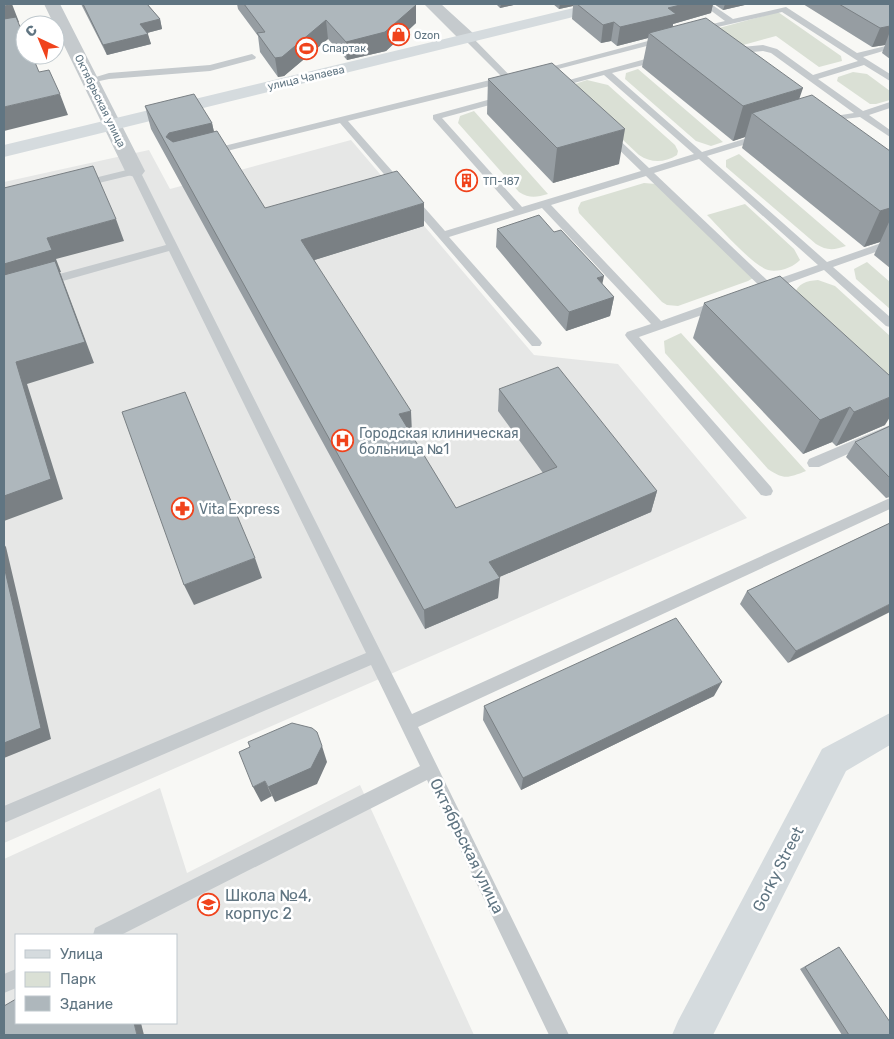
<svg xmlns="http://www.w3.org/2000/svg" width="894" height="1039" font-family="Rubik,sans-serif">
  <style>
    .built { fill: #e6e7e6; fill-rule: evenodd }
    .green { fill: #dae0d5 }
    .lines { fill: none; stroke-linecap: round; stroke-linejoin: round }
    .lane { fill: #c5cacd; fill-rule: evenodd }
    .street { fill: #c5cacd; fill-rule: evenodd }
    .secondary { fill: #d5dbde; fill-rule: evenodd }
    .wall { fill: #969da2 }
    .shaded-wall { fill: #7a8084 }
    .building { fill: #aeb7bc; stroke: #7a8084 }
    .labels { text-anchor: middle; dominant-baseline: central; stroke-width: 5; stroke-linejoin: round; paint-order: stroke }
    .far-poi-label { font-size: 11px; fill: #607582; stroke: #fff; text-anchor: start }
    .far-street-label { font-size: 11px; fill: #607582; stroke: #fff }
    .poi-label { font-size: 14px; fill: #607582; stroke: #fff; text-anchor: start }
    .near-street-label { font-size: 16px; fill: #607582; stroke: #fff }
    .near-poi-label { font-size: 16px; fill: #607582; stroke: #fff; text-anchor: start }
  </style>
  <rect width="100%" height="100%" fill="#f8f8f5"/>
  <!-- built -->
  <path class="built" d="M351 140 534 355 618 364 747 518 4 843V182L149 150 170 189Z
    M360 785 474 1035H4V859L160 788 187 873ZM16 935H176V1023H16Z"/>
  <!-- green -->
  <path class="green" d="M778 12 841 56 842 61 819 67 776 36 736 47 728 43 719 28Z
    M638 69 723 142 711 146 696 141 625 79 626 73Z
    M853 72 867 74 890 91V100L876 104H870L837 81 838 77Z
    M587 80 608 85 675 145 678 151 677 155C664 163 651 163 639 155L573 93 575 84Z
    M474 111 548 194C537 197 530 199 519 192L458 123 460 116Z
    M739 154 846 246C834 250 827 251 816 244L726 167V160Z
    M644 183 656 184 753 278 748 281 678 306 667 305 662 302 579 213 578 208 581 202Z
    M745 204 794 249 800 260C794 267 778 273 768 270 752 265 721 229 707 215Z
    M867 262 890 282V309L856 279 854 269Z
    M818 280 835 286 890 336V388L794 295C798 283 806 281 818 280Z
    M681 333 806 471C788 478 784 480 768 469L665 353 664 341Z"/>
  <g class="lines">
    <!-- lane -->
    <path class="lane" d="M702 4H711L733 19 786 7 857 53 890 45V49L863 57 890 74V81L864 65 818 79 863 111 890 102V108L869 115 890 130V137L860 117 822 122V118L854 113 771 53 763 51 731 54 727 51 731 48 763 45 777 49 813 75 858 61 782 12 696 32V28L725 21Z
      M466 37H472L516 82V86H510L506 82 348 121 445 231 514 210 433 119V115L502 96H508V100L442 118 522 207 641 171 606 137V133H612L649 168 694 154 604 75 555 88 551 85 660 55 663 56V60L612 73 702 152 757 135H763V139L707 156 827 262 890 240V247L833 267 890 317V327L886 326 824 270 775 288 780 293 778 296H770L646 176 551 205 661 321 714 302H722L724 305 722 308 639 337 771 487 773 491 771 495 766 496 761 495 627 338 625 335 627 332 651 324 542 208 449 237 540 340 542 343 540 346H532L340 123 211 155 206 152 208 150 502 77 466 41ZM699 159 818 265 769 282 654 173Z
      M663 37 667 39 666 41 539 74 535 71Z
      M252 54 256 57 255 59 210 71 109 79 90 83 86 80 109 73 210 65Z
      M135 168 140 171 412 714 890 498V509L418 727 569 1035H549L427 780 121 935H93L95 928 420 766 371 665 4 823V806L366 653 169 251 45 286 39 282 41 279 166 245 132 175 82 187 77 184 78 182Z
      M890 425V435L819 467H809L807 463 809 459Z
      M16 969V988L4 993V974Z"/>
    <!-- street -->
    <path class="street" d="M44 4H60L145 171 142 175 135 177 128 175 125 171Z
      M424 4H441L475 35 477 39 475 43H463Z
      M25 26V36L4 40V30Z"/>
    <!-- secondary -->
    <path class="secondary" d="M590 4H616L614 7 4 157V145Z
      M890 713V745L846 771 713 1035H672L678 1021 822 749Z"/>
  </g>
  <!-- wall -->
  <path class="wall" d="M81 4H147L160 19 162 29 147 33 151 44 107 55Z
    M237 4H415L416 5V23L386 51 347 60 328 39 284 76 278 77 260 52 258 36 238 9Z
    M496 4H518L500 8Z
    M553 4H713L711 13 673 24V26L890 151V268L874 255 880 242 864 247 742 148 745 137 733 141 642 67 648 38 617 46 611 41 601 43 572 19 573 6 559 9Z
    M714 4H749L723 10Z
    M803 4H890V59L882 53 885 45 872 47Z
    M488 79 619 164 553 183 487 114Z
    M145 106 212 123 214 132 265 208 424 226 314 260 412 433 410 434 456 508 543 473 498 411 499 389 657 491 651 512 499 577 498 598 425 629 151 129Z
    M497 229 602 284 614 297 610 316 566 331 496 247Z
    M704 303 885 425 836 446 832 442 803 454 693 338Z
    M890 426V497L886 498 846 457 855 442Z
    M890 523 788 663 740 604 747 591Z
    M714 696 521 790 483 720 484 706Z
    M839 947 890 1035H842L800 969Z"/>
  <!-- shaded-wall -->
  <path class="shaded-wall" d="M10 4H12L19 22 4 29V6Z
    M501 4H518L500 8Z
    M560 4H573V6L559 9Z
    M684 4H713L711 13 673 24 672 32 649 33 648 38 617 46 620 27 668 8Z
    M725 4H749L723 10Z
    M416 5V23L386 51 347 60 346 42Z
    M160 19 162 29 143 34 140 24Z
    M326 20 328 39 284 76 278 77 275 58Z
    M614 22 611 41 601 43 603 25Z
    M890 26V35L889 34 885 45 872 47 880 28Z
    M148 34 151 44 107 55 103 45Z
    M803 88 791 123 752 113 745 137 733 141 743 106Z
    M60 94 68 115 4 131V107Z
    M212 123 217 146 176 156 166 137 169 133Z
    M625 129 619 164 553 183 557 148Z
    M424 203V226L305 263 301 240Z
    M890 208V220L880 242 864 247 880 211Z
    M116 219 124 241 56 259 61 272H60L94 363 27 384 63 499 4 521V496L16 362 4 290V264L47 238Z
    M604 276 600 295 597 278Z
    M614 297 610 316 566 331 569 312Z
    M890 397V417L885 425 836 446 854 412Z
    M850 407 832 442 803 454 820 420Z
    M411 411 412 433 400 437 399 414Z
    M657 491 651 512 488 582 489 562Z
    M4 544 6 547 51 739 4 758Z
    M255 558 262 578 194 605 184 585Z
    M500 578 498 598 425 629 424 610Z
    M890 604V612L788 663 796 651Z
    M722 682 714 696 521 790 523 778Z
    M322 746 327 762 317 784 275 802 268 787Z
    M265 781 272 796 261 802 253 787Z
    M134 1023H141L144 1035H137Z"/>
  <!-- building -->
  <path class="building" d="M4 4H10V5L4 6Z
    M83 4H147L160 19 140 24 148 34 103 45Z
    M244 4H415L416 5 385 32 346 42 326 20 282 57 275 58 257 33 265 32Z
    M577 4H684L668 8 676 14 620 27 614 22 603 25Z
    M839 4H890V26L880 28Z
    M16 17 25 39V55H32L39 72 49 70 60 94 4 107V19Z
    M706 18 803 88 743 106 649 33Z
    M552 63 625 129 557 148 488 79Z
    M194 94 212 123 169 133 166 137 173 142 217 131 265 208 397 171 424 203 301 240 411 411 399 414 456 508 557 467 499 389 558 367 657 491 489 562 500 578 424 610 145 106Z
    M812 95 890 151V208L880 211 752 113Z
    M93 166 116 219 47 238 52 250 4 264V188Z
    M539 215 554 232 561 230 604 276 597 278 614 297 569 312 497 229Z
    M55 261 85 342 16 362 51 479 4 496V275Z
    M780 276 890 376V397L854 412 850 407 820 420 704 303Z
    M185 392 255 558 184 585 122 412Z
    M890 426V478L855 442Z
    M890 523V604L796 651 747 591Z
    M4 566 41 728 4 743Z
    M676 618 722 682 523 778 484 706Z
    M292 723 312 728 317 732 322 746 311 768 268 787 265 781 253 787 239 752 250 747 248 742Z
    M839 947 890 1022V1035H849L805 967Z
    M16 999V1023H134L137 1035H4V1006Z"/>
  <!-- icons -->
  <defs>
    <symbol id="shop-ring" viewBox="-11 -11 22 22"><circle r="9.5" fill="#fff" stroke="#f0431c" stroke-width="1.5"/><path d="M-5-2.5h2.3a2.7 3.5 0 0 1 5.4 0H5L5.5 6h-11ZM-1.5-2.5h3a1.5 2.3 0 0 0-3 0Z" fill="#f0431c"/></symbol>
    <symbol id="stadium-ring" viewBox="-11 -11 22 22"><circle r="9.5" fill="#fff" stroke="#f0431c" stroke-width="1.5"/><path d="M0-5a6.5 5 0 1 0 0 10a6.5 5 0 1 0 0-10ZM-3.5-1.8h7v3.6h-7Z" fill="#f0431c"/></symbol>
    <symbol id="building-ring" viewBox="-11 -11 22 22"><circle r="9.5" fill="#fff" stroke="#f0431c" stroke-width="1.5"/><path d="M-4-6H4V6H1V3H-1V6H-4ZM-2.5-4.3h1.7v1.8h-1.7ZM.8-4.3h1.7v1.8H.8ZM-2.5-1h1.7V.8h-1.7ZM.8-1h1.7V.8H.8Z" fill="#f0431c"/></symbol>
    <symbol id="hospital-ring" viewBox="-11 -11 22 22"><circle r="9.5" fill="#fff" stroke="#f0431c" stroke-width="1.5"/><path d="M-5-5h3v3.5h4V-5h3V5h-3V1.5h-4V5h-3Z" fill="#f0431c"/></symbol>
    <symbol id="pharmacy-ring" viewBox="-11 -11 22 22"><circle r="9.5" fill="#fff" stroke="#f0431c" stroke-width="1.5"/><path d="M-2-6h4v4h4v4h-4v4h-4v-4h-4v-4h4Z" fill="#f0431c"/></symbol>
    <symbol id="school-ring" viewBox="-11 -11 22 22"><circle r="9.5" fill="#fff" stroke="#f0431c" stroke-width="1.5"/><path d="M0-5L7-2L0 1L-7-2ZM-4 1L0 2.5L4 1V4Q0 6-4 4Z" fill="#f0431c"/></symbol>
  </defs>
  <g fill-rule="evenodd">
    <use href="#shop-ring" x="386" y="22" width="25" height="25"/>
    <use href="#stadium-ring" x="294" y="36" width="25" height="25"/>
    <use href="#building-ring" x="454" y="168" width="25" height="25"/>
    <use href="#hospital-ring" x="330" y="428" width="25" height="25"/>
    <use href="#pharmacy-ring" x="170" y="496" width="25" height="25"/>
    <use href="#school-ring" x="196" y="892" width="25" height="25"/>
  </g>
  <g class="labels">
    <!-- far-poi labels -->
    <g class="far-poi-label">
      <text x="414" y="35">Ozon</text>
      <text x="322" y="48">Спартак</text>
      <text x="483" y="181">ТП-187</text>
    </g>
    <!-- far-street labels -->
    <g class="far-street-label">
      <text transform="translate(306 78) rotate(-13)">улица Чапаева</text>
      <text transform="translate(100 101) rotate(64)">Октябрьская улица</text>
    </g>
    <!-- poi labels -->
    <g class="poi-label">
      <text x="359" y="433">Городская клиническая<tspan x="359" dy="16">больница №1</tspan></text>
      <text x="199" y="509">Vita Express</text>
    </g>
    <!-- near-street labels -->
    <g class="near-street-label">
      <text transform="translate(467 846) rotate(64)">Октябрьская улица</text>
      <text transform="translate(778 869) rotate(-63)">Gorky Street</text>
    </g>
    <!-- near-poi labels -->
    <g class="near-poi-label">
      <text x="225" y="895">Школа №4,<tspan x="225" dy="18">корпус 2</tspan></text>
    </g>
  </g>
  <!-- border -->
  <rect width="894" height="1039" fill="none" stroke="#607582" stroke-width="10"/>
  <!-- legend -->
  <rect x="15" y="934" width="162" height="90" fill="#ffffff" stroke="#bfc8cd"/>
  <rect x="25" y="950" width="25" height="8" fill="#d5dbde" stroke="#bfc8cd"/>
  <text x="60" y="959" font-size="15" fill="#607582">Улица</text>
  <rect x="25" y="972" width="25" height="15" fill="#dae0d5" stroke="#bfc8cd"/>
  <text x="60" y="984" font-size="15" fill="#607582">Парк</text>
  <rect x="25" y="996" width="25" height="15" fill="#aeb7bc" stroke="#bfc8cd"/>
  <text x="60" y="1009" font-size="15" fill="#607582">Здание</text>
  <!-- north arrow -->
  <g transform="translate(40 40) rotate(316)"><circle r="24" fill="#ffffff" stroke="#bfc8cd"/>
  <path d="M0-4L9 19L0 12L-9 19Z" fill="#f0431c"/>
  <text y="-8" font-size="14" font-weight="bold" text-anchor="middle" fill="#607582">С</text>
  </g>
</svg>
